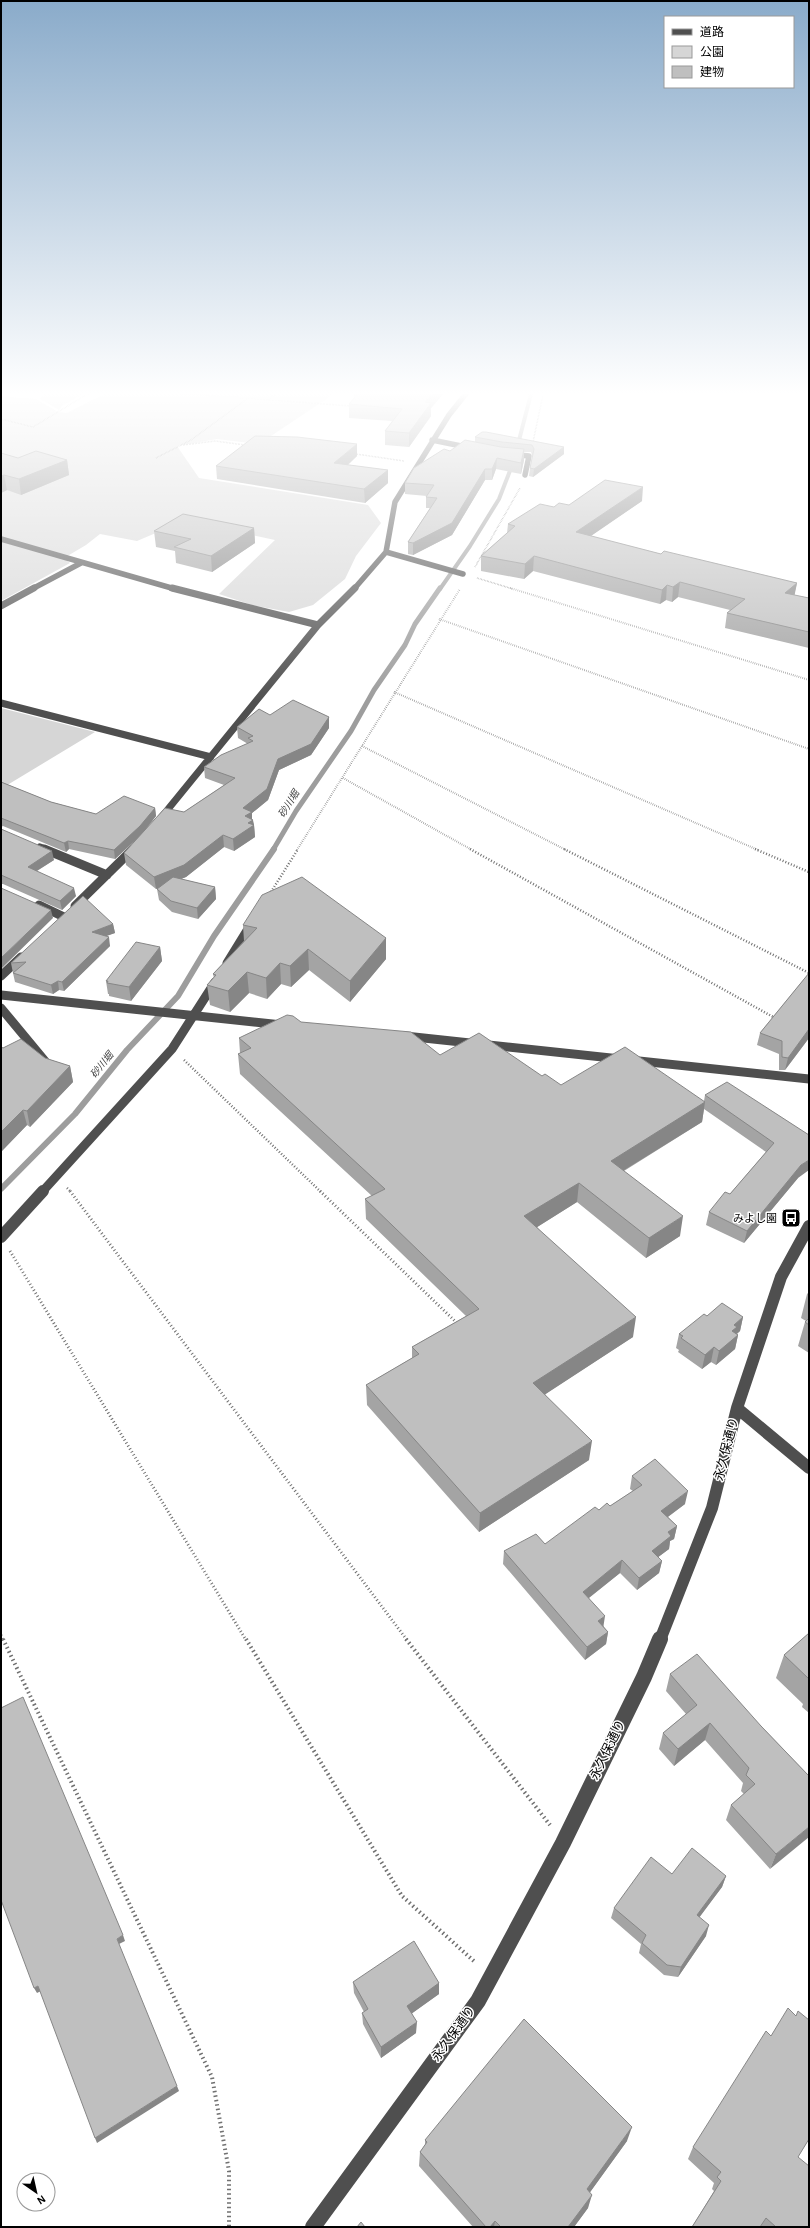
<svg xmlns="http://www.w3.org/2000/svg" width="810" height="2228" font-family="'Alegreya Sans','Noto Sans JP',sans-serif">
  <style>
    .green { fill: #d6d6d6 }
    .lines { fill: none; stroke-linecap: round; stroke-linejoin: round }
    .stream-far2 { stroke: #9d9d9d; stroke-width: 4 }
    .stream-far1 { stroke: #9d9d9d; stroke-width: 5 }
    .stream { stroke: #9d9d9d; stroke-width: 6 }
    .path-far4 { stroke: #717171; stroke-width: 1.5; stroke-dasharray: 0.5 1; stroke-linecap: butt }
    .path-far3 { stroke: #717171; stroke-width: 2; stroke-dasharray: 0.5 1.5; stroke-linecap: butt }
    .path-far2 { stroke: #717171; stroke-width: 2.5; stroke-dasharray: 1 2; stroke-linecap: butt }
    .path-far1 { stroke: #717171; stroke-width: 3; stroke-dasharray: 1 2.5; stroke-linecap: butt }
    .path { stroke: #717171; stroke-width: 4; stroke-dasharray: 1.5 3; stroke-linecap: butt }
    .minor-far4 { stroke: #4f4f4f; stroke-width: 5.5 }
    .minor-far3 { stroke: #4f4f4f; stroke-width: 7 }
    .minor-far2 { stroke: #4f4f4f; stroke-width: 9 }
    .minor-far1 { stroke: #4f4f4f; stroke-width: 12 }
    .minor { stroke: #4f4f4f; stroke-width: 16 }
    .wall { fill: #a4a4a4 }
    .shaded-wall { fill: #868686 }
    .building { fill: #bfbfbf; stroke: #868686 }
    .labels { text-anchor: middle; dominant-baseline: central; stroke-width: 3; stroke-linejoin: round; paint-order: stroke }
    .far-water-label { font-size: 10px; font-style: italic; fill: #3e3e3e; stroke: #fff }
    .poi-label { font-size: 11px; fill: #000; stroke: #fff; text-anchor: end }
    .near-street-label { font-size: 13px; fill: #000; stroke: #fff }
  </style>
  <rect width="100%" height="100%" fill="#fff"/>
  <!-- green -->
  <path class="green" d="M53 390H91L63 405 59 410 39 398Z
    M112 390H340L259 444 217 439 177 446 199 478 368 505 381 523 356 556 345 579 313 605 289 612 252 605 219 594 275 540 184 521 137 541 100 534 86 545 64 558 70 563 1 601V396L36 399 58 412 67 413Z
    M1 708 95 732 4 787 1 786Z"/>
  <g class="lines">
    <!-- stream-far2 -->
    <path class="stream-far2" d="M517 448 532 390
      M440 589 470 546 499 499 513 463"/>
    <!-- stream-far1 -->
    <path class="stream-far1" d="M273 850 296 811 351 731 374 690 405 645 415 624 440 588"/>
    <!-- stream -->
    <path class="stream" d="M1 1189 75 1114 127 1050 178 996 214 936 274 849"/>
    <!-- path-far4 -->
    <path class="path-far4" d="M136 390 351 406
      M268 400 280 390
      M1 419 33 427 94 390
      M533 442 544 390
      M183 445 215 441 245 445
      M356 454 404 461
      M156 458 191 440 247 399
      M475 567 520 488
      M477 578 513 589"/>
    <!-- path-far3 -->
    <path class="path-far3" d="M510 588 809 680
      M439 619 809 749
      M394 692 758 850
      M362 746 566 850
      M343 778 472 850
      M297 850 460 589"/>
    <!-- path-far2 -->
    <path class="path-far2" d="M470 849 775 1018
      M564 849 809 973
      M755 849 809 872
      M271 892 298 849
      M184 1060 321 1192
      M67 1188 71 1192"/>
    <!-- path-far1 -->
    <path class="path-far1" d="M70 1191 407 1640
      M320 1191 458 1324
      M10 1251 246 1640
      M1 1635 3 1640"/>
    <!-- path -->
    <path class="path" d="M3 1639 212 2077 229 2171V2227
      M246 1639 402 1896 476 1963
      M406 1639 550 1825"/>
    <!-- minor-far4 -->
    <path class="minor-far4" d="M432 440 471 448
      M510 454 529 456 525 475
      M1 539 175 589
      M386 552 463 574
      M32 589 81 563
      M354 589 386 552 395 502 449 415 469 390"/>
    <!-- minor-far3 -->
    <path class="minor-far3" d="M172 588 318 625
      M1 606 34 588
      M1 703 211 757
      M160 819 318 625 355 588
      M40 847 47 850"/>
    <!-- minor-far2 -->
    <path class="minor-far2" d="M44 849 107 875
      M39 905 64 917
      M75 906 133 849
      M227 963 251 924
      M1 976 21 957
      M1 995 282 1025
      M1 1008 45 1061
      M405 1036 809 1079
      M42 1192 172 1049 215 982"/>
    <!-- minor-far1 -->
    <path class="minor-far1" d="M1 1237 43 1191
      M737 1408 809 1468
      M660 1640 712 1508 737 1408 781 1277 809 1226"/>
    <!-- minor -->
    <path class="minor" d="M313 2227 478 2001 563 1843 644 1677 660 1639"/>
  </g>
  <!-- wall -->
  <path class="wall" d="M354 392 444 393 431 408V416L409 447 385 445V431L392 421 349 418V404L354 398Z
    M475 437 564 447V454L533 477 529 476 530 468 532 455 531 452H524V460L521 474 496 469 492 480H485L452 535 413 555 408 554V542L430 508H426V497L427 496 405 494V483L450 451 475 442Z
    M1 453 18 458 67 460 69 475 21 495 7 490 1 493Z
    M357 456 348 465 388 470V483L365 503 217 479 216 466Z
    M642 501 590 536 661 554 797 583 794 595 809 598V648L725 628 727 613 730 610 678 597 672 602 666 600 660 604 533 571 524 579 481 571V556L507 533 508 524 569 505Z
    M254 528 255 543 212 572 176 563 175 551 156 547 154 531Z
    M270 715 329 728 311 755 279 770 268 800 252 813V819L254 825 255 837 234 851 224 847 186 877 181 879 215 887 216 899 198 919 172 912 159 900 157 889 159 888 156 889 126 865 124 853 139 837 115 859 69 849 66 852 3 826 1 827V782L51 802 96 814 155 808 156 816 145 831 184 812 224 785 205 778 204 767 248 744 238 738 237 727Z
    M1 829 54 860 37 871 76 896 62 910 3 884H1Z
    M113 924 115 933 105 936 110 946 64 991 59 990 53 994 15 982 13 973 14 972 13 973 11 963Z
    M243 925 386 938V959L350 1002 309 970 291 987 281 984 267 999 249 993 230 1012 210 1005 207 985 214 978 213 974 244 941Z
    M160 947 162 961 131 1001 109 996V994H108L106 981Z
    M809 973V1038L785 1070H779V1054L757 1045 760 1033Z
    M301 1022 440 1055 542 1076 561 1085 704 1101 705 1095 809 1135 798 1178 744 1243 706 1225 709 1212 730 1194 766 1152 704 1109 702 1122 624 1171 680 1236 646 1258 577 1202 537 1227 633 1337 545 1394 589 1460 479 1532 367 1405 366 1385 412 1358V1347L466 1316 366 1219 365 1199 372 1196 240 1074 238 1054 240 1053 239 1038Z
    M1 1047 3 1048 45 1058 70 1066 73 1082 30 1127 27 1125 1 1152Z
    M809 1292V1353L798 1346 805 1322 806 1321 801 1318 807 1294Z
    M707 1316 743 1317 740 1331 737 1334 738 1335 735 1349 716 1365 711 1362 702 1369 678 1352 679 1350 676 1348 679 1334Z
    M632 1476 685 1504 668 1517 677 1526 674 1539 670 1541 669 1549 658 1557 662 1561 659 1573 637 1590 620 1573 589 1598 604 1627 608 1632 606 1644 585 1660 503 1564 504 1551 545 1544 599 1510 610 1506 633 1491 630 1489Z
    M809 1633V1713L802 1707 803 1704 776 1678 784 1655Z
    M670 1674 761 1726 809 1776 770 1869 726 1820 731 1805 744 1794 741 1791 743 1783 705 1740 674 1766 659 1749 663 1733 686 1714 666 1691Z
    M672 1874 726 1876 722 1887 699 1917 706 1936 678 1977 664 1975 639 1953 641 1944 611 1918 614 1908Z
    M353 1982 439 1983V1994L412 2013 416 2033 381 2058 363 2024 362 2013 364 2012 354 1993Z
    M425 2140 627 2141 590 2192 588 2208 574 2227H473L419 2166 420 2152 425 2145Z
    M693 2147 798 2157 809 2227H692L714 2191 712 2189 714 2183 688 2159Z"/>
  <!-- shaded-wall -->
  <path class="shaded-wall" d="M436 390H444V393L431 408V416L409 447V433L425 402Z
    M357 444V456L335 476 334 463Z
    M564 447V454L533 477 534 469Z
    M524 449V460L521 474V463Z
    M497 458 496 469 492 480V469Z
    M67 460 69 475 21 495 19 479Z
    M485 469V480L452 535 413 555V543Z
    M388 470V483L365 503 364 489Z
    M4 475 7 490 1 493V476Z
    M643 487 642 501 575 547 576 532Z
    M254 528 255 543 212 572 211 556Z
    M534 556 533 571 524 579 525 564Z
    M680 582 678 597 672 602 673 587Z
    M797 583 794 598 785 593Z
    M667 585 666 600 660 604 662 590Z
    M329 717V728L311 755 279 770 268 800 252 813V820H253L254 825 255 837 234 851 233 839 243 808 278 759Z
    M155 808 156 816 141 835 115 859 114 850Z
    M223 835 224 847 186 877 156 889 154 877Z
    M68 841 69 849 66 852 64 843Z
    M52 851 54 860 30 875 28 867Z
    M215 887 216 899 198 919 197 908Z
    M74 888 76 896 62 910 60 901Z
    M51 910 53 918 1 969V958Z
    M113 924 115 933 93 941 92 932Z
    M109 937 110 946 64 991 62 982Z
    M386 938V959L350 1002V981Z
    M160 947 162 961 131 1001 129 987Z
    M308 949 309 970 291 987 290 966Z
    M280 963 281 984 267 999 266 978Z
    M247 972 249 993 230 1012 228 991Z
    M58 981 59 990 53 994 51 985Z
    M809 1029V1038L785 1070 788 1058Z
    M70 1066 73 1082 30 1127 27 1111Z
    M705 1102 702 1122 608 1180 611 1161Z
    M23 1110 27 1125 1 1152V1132Z
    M809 1160V1170L798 1178 744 1243 747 1231 801 1165Z
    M579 1183 577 1202 523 1236 524 1216Z
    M683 1216 680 1236 646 1258 649 1238Z
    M636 1317 633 1337 532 1403 533 1383Z
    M743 1317 740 1331 735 1335H738L735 1349 716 1365 719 1351 734 1325Z
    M714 1347 711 1362 702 1369 705 1355Z
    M592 1441 589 1460 479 1532 480 1513Z
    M688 1491 685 1504 658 1524 661 1511Z
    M677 1526 674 1539 670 1541 669 1549 649 1564 652 1551 668 1532Z
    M622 1560 620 1573 581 1604 583 1592Z
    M662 1561 659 1573 637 1590 639 1578Z
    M605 1616 603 1629 598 1621Z
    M608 1632 606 1644 585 1660 587 1647Z
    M710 1723 705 1740 674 1766 678 1749Z
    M809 1827V1837L770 1869 776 1854Z
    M726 1876 722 1887 693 1926 697 1915Z
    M709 1925 706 1936 678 1977 681 1967Z
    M123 1935 125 1941 119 1944 117 1939Z
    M439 1983V1994L407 2017V2006Z
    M38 1986 41 1991 37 1993 34 1988Z
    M417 2022 416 2033 381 2058V2047Z
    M177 2086 179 2091 97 2143 95 2138Z
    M632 2127 627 2141 583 2202 587 2189Z
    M592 2195 588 2208 574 2227H568Z
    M495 2221 494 2227H490Z"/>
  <!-- building -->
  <path class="building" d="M356 390H436L425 402 431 403 409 433 385 431 402 409 349 404 359 392H354Z
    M482 432H486L564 447 534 469 530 468 534 449 532 445 502 442 475 437Z
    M255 436 297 437 357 444 334 463 388 470 364 489 216 466Z
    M465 440 501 447 524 449 521 463 497 458 492 469H485L452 523 413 543 408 542 437 498 426 497 434 485 405 483 414 468 444 449 450 451Z
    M36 451 67 460 19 479 4 475 1 476V453L18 458Z
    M605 480 643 487 576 532 661 554 664 551 797 583 785 593 809 598V632L727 613 745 599 680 582 673 587 667 585 662 590 534 556 525 564 481 556 515 526 508 524 540 504 554 507 559 503 569 505Z
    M183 514 254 528 211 556 174 547 191 539 154 531Z
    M293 700 329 717 311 744 278 759 267 789 243 808 252 812 245 816 253 820 248 823 254 825 233 839 223 835 184 865 154 877 124 853 165 808 184 812 235 778 204 767 221 755 253 741 248 738 253 736 237 727 259 709 270 715Z
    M1 782 51 802 96 814 124 796 155 808 140 826 114 850 68 841 64 843 1 818Z
    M1 829 52 851 28 867 74 888 60 901 1 875Z
    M173 877 215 887 197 908 171 901 157 889Z
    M302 877 386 938 350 981 308 949 290 966 280 963 266 978 247 972 228 991 207 985 216 975 213 974 257 928 243 925 262 895Z
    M1 888 51 910 1 958Z
    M83 896 113 924 92 932 109 937 62 982 58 981 51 985 13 973 26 962 11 963Z
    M136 942 160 947 129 987 107 983 108 981H106Z
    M809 973V1029L788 1058 782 1057V1041L760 1033Z
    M287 1015 293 1016 301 1022 411 1032 440 1055 479 1033 542 1076 545 1074 561 1085 625 1047 705 1102 611 1161 683 1216 649 1238 579 1183 524 1216 636 1317 533 1383 592 1441 480 1513 366 1385 419 1354 412 1347 479 1309 365 1199 385 1189 238 1054 251 1048 239 1038Z
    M21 1039 45 1058 70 1066 27 1111 23 1110 1 1132V1047L3 1048Z
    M727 1082 809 1135V1160L801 1165 747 1231 709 1212 725 1192 730 1194 774 1143 705 1095Z
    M722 1303 743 1317 734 1325 737 1327 732 1331 738 1335 719 1351 714 1347 705 1355 681 1338 683 1336 679 1334 704 1314 707 1316Z
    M809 1318V1325L805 1322Z
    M655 1459 688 1491 661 1511 677 1526 668 1532 671 1536 652 1551 662 1561 639 1578 622 1560 583 1592 605 1616 598 1621 608 1632 587 1647 504 1551 536 1534 545 1544 595 1507 599 1510 607 1503 610 1506 642 1485 632 1476Z
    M809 1633V1679L784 1655Z
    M697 1654 761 1726 809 1776V1827L776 1854 731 1805 755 1784 746 1775 749 1768 710 1723 678 1749 663 1733 697 1705 670 1674Z
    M23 1697 123 1935 117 1939 177 2086 95 2138 38 1986 34 1988 1 1900V1708Z
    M692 1848 726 1876 697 1915 709 1925 681 1967 667 1965 642 1943 646 1935 614 1908 651 1857 672 1874Z
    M414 1941 439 1983 407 2006 417 2022 381 2047 362 2013 368 2009 353 1982Z
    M788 2008 796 2016 798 2011 809 2020V2139L798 2157 809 2166V2227H776L766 2218 760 2227H692L721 2181 717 2177 721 2172 693 2147 766 2031 771 2036Z
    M524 2019 632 2127 587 2189 592 2195 568 2227H501L495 2221 490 2227H486L420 2152 427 2142 425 2140Z
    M361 2222 365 2227H357Z"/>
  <!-- sky -->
  <linearGradient id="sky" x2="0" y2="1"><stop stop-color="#8aabca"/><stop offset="0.56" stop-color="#fff"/><stop offset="1" stop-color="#fff" stop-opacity="0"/></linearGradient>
  <rect width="810" height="702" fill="url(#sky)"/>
  <!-- icons -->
  <defs>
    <symbol id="bus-square" viewBox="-11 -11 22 22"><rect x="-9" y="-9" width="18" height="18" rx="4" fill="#000" stroke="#fff"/><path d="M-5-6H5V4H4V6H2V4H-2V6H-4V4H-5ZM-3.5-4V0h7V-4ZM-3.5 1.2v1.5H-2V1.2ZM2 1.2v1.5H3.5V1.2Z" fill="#fff"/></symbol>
  </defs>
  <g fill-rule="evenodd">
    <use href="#bus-square" x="780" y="1207" width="22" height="22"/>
  </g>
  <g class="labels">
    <!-- far-water labels -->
    <g class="far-water-label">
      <text transform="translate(289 804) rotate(-58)">砂川堀</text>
      <text transform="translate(102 1065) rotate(-51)">砂川堀</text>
    </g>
    <!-- poi labels -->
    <g class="poi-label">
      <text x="777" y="1218">みよし園</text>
    </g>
    <!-- near-street labels -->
    <g class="near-street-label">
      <text transform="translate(727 1449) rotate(-76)">永久保通り</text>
      <text transform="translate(608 1750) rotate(-64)">永久保通り</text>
      <text transform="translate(454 2034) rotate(-54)">永久保通り</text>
    </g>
  </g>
  <!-- border -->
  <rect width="810" height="2228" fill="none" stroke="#000000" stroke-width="4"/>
  <!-- legend -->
  <rect x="664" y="16" width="130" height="72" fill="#ffffff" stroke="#999999"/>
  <rect x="672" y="29" width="20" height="6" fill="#4f4f4f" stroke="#999999"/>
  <text x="700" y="36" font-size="12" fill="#000000">道路</text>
  <rect x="672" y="46" width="20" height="12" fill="#d6d6d6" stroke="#999999"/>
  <text x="700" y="56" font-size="12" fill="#000000">公園</text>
  <rect x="672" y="66" width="20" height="12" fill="#bfbfbf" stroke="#999999"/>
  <text x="700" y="76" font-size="12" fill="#000000">建物</text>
  <!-- north arrow -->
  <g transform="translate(36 2192) rotate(146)"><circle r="19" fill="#ffffff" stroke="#999999"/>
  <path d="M0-3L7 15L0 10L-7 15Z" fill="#000000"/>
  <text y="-6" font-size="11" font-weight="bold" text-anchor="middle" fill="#000000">N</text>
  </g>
</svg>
